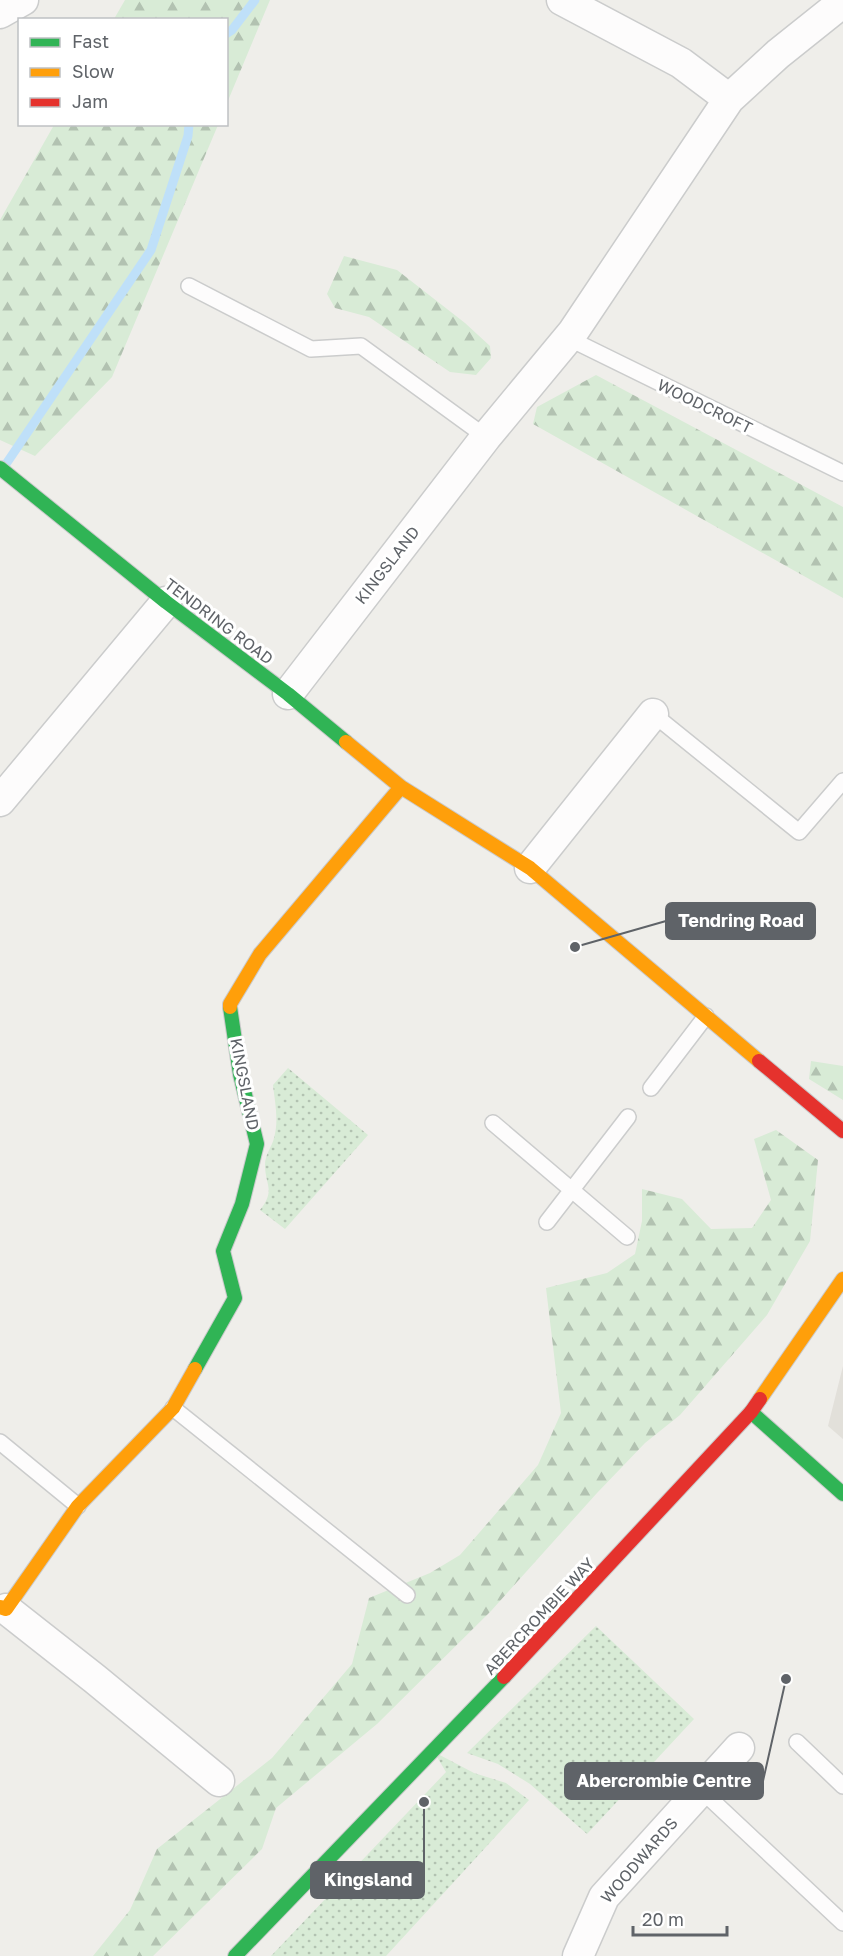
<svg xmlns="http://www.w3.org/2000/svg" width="843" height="1956" font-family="'Golos Text',sans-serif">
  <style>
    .education { fill: #e2e0da }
    .grass { fill: url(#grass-dots) }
    .forest { fill: url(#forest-firs) }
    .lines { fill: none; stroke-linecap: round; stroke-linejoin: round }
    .stream { stroke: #bfe0f9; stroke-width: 9 }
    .lane-casing { stroke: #cbcccc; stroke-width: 18 }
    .street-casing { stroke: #cbcccc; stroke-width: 33 }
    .fast-casing { stroke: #cacacb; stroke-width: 16 }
    .slow-casing { stroke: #cacacb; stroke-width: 16 }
    .jam-casing { stroke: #cacacb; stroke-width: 16 }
    .lane { stroke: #fdfcfc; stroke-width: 15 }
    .street { stroke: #fdfcfc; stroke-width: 30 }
    .fast { stroke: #30b455; stroke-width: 14 }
    .slow { stroke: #ff9f0a; stroke-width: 14 }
    .jam { stroke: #e5322d; stroke-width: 14 }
    .labels { text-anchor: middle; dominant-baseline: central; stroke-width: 6; stroke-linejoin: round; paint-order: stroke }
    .street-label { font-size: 16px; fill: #5f6368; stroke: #fff }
    .leader { fill: none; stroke: #5f6368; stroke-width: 2 }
    .callout-dot { fill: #5f6368; stroke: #fff; stroke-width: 2 }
    .callout { fill: #5f6368; stroke: #5f6368; stroke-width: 2 }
    .callout-label { font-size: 18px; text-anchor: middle; font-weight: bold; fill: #fff }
  </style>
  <defs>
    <pattern id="grass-dots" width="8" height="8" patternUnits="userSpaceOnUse" patternTransform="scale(1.5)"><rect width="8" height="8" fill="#d8ebd6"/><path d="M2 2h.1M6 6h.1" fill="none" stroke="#b2c2b1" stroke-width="1.8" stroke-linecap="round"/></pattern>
    <pattern id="forest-firs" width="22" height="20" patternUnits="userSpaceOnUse" patternTransform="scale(1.5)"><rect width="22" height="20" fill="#d8ebd6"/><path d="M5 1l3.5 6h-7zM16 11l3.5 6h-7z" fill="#b2c2b1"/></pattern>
  </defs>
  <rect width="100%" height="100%" fill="#efeeea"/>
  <!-- education -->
  <path class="education" d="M843 1366V1439L828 1426Z"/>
  <!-- grass -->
  <path class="grass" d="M288 1068 368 1135 285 1229 260 1210C276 1190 265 1185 265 1165 265 1154 272 1147 274 1138 279 1120 275 1103 273 1085Z
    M596 1626 694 1719 587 1834 530 1784 498 1764 467 1753Z
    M434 1752 474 1773 506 1783 529 1800 386 1956H271L446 1772Z"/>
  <!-- forest -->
  <path class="forest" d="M125 0H270L227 103 226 20 114 19Z
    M54 125H218L112 377 35 456 0 440V220Z
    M344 256 397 270 465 323 490 346 491 358 476 375 450 372 369 317 335 308 327 294Z
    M596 375 843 507V598L533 424 537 407Z
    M811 1061 843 1066V1100L809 1079Z
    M776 1130 818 1160 810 1241 767 1315 680 1415 645 1443 597 1493 491 1611 377 1724 276 1808 262 1849 153 1956H93L130 1910 157 1849 272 1758 352 1664 369 1598 430 1573 460 1555 538 1465 561 1413 546 1288 607 1273 635 1254 642 1221V1189L682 1199 711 1229 752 1228 771 1200 754 1139Z"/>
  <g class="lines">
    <!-- stream -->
    <path class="stream" d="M226 34 232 30 255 0
      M6 464 151 250 188 136 189 124"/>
    <defs>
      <path id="lane" d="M189 286 311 349 361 346 486 437
        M568 338 843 473
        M653 714 799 832 843 781
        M651 1088 706 1016
        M493 1123 627 1237
        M547 1222 628 1117
        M173 1408 407 1595
        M0 1442 78 1506
        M797 1742 843 1786
        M701 1790 843 1923"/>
      <path id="street" d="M562 0 681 63 729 99
        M0 13 23 0
        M288 694 486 437 573 332 729 99 778 54 843 2
        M0 801 166 602
        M530 868 653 714
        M6 1609 95 1679 219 1781
        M578 1956 604 1897 739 1748"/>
      <path id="fast" d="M0 468 166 602 288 694 346 742
        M195 1369 235 1298 223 1251 242 1204 257 1144 240 1074 230 1007
        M751 1412 843 1494
        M235 1956 504 1677"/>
      <path id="slow" d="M346 742 401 787 530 868 759 1061
        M230 1007V1004L260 954 401 787
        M760 1399 843 1279
        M0 1607 6 1609 78 1506 173 1408 195 1369"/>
      <path id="jam" d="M759 1061 843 1131
        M504 1677 751 1412 760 1399"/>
    </defs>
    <!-- lane casing -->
    <use href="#lane" class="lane-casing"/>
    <!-- street casing -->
    <use href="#street" class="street-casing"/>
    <!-- fast casing -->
    <use href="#fast" class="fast-casing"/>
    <!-- slow casing -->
    <use href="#slow" class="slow-casing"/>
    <!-- jam casing -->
    <use href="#jam" class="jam-casing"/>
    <!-- lane -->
    <use href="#lane" class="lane"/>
    <!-- street -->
    <use href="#street" class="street"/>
    <!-- fast -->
    <use href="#fast" class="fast"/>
    <!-- slow -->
    <use href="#slow" class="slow"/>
    <!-- jam -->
    <use href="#jam" class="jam"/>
  </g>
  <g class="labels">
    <!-- street labels -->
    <g class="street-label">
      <text transform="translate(705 406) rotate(26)">WOODCROFT</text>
      <text transform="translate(387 565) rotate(-52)">KINGSLAND</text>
      <text transform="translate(219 621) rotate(37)">TENDRING ROAD</text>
      <text transform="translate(245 1084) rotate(79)">KINGSLAND</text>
      <text transform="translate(539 1616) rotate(-47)">ABERCROMBIE WAY</text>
      <text transform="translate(639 1860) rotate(-49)">WOODWARDS</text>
    </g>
  </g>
  <!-- callouts -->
  <path class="leader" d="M575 947L666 921M786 1679L763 1781M424 1802L424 1880"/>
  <g class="callout-dot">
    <circle cx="575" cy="947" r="6"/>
    <circle cx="786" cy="1679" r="6"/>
    <circle cx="424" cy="1802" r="6"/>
  </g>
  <g class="callout">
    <rect x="666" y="903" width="149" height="36" rx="6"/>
    <rect x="565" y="1763" width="198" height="36" rx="6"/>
    <rect x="311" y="1862" width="113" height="36" rx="6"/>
  </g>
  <g class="callout-label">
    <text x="741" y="927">Tendring Road</text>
    <text x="664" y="1787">Abercrombie Centre</text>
    <text x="368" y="1886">Kingsland</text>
  </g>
  <!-- legend -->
  <rect x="18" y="18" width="210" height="108" fill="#ffffff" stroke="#bfc1c3" stroke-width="1.5"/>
  <rect x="30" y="38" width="30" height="9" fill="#30b455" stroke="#bfc1c3" stroke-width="1.5"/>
  <text x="72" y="48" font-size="18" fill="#5f6368">Fast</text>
  <rect x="30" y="68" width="30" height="9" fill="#ff9f0a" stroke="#bfc1c3" stroke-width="1.5"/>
  <text x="72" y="78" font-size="18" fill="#5f6368">Slow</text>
  <rect x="30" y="98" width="30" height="9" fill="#e5322d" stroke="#bfc1c3" stroke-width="1.5"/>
  <text x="72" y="108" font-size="18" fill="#5f6368">Jam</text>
  <!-- scale -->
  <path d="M633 1926v9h94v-9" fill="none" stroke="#5f6368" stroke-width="3"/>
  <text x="642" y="1926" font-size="18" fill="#5f6368" stroke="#ffffff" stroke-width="4.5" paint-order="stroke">20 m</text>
</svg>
